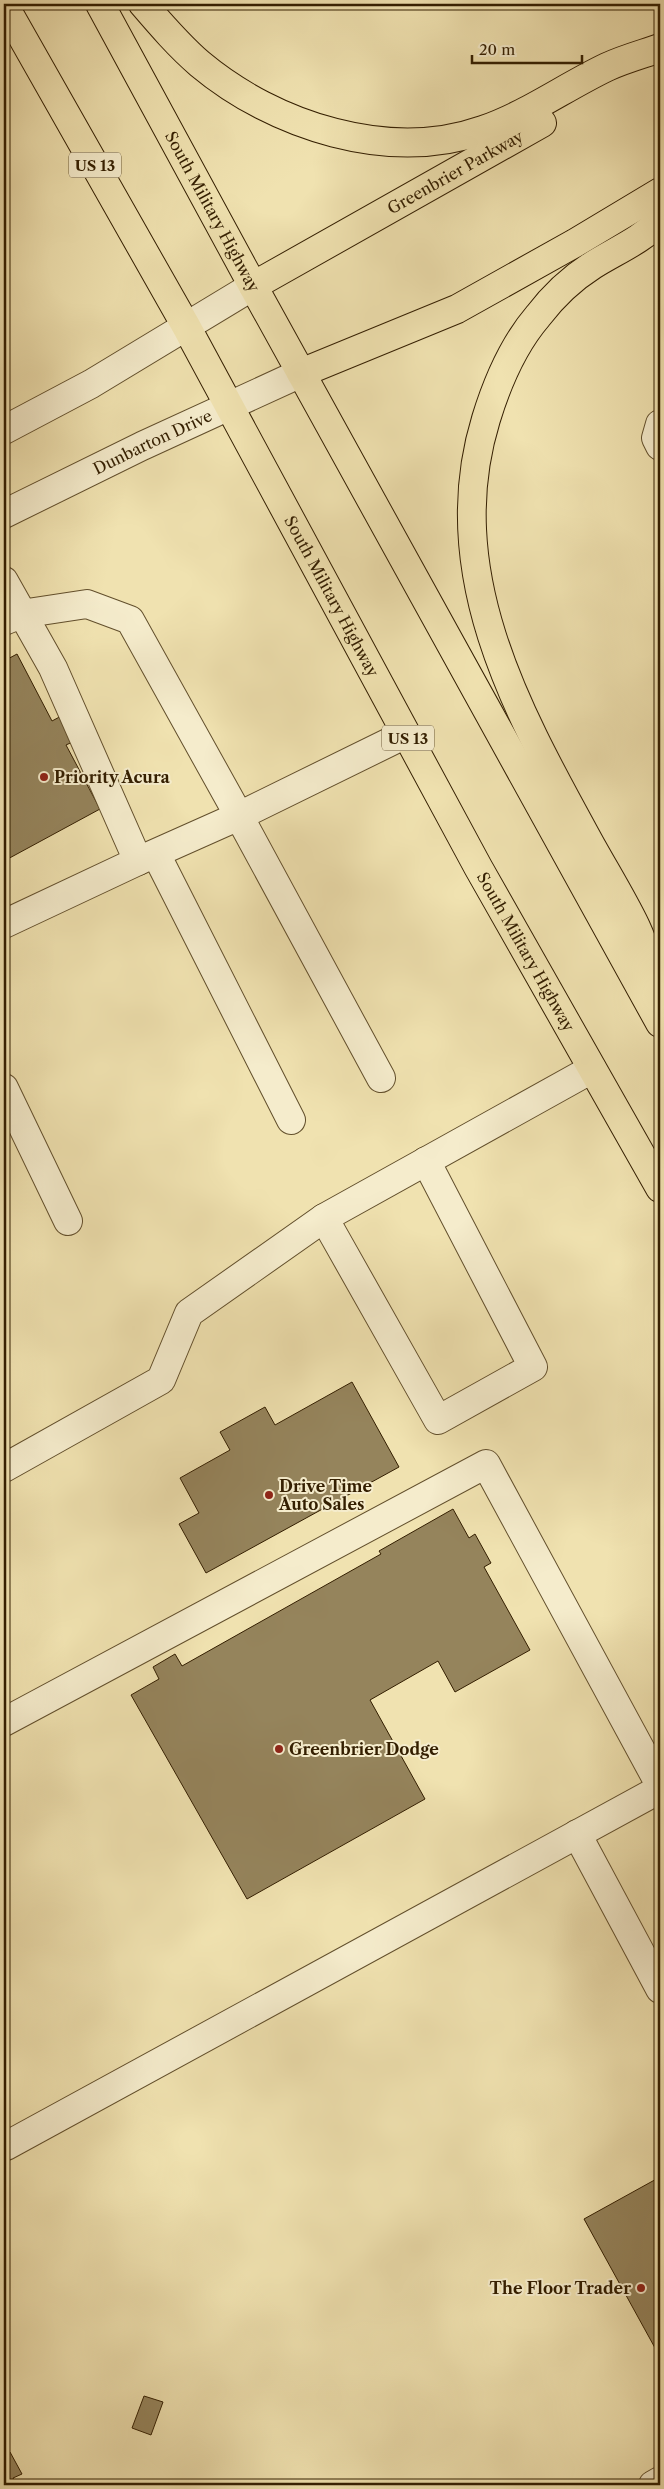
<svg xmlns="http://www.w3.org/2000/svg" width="664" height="2489" font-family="'Libre Caslon Text',serif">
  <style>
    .building { fill: #95845c; stroke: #331e00 }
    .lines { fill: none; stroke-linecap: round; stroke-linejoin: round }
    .minor-casing { stroke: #624f2c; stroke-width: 30 }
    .major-casing { stroke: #331e00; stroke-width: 30 }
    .minor { stroke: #f5eccc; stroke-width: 28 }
    .major { stroke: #f0e2b0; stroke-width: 28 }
    .poi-dot { fill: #8f2418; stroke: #f5eccc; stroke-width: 2 }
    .labels { text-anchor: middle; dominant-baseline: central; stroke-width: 4; stroke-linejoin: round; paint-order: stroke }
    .shield { fill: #f5eccc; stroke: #6d5c3d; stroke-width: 1 }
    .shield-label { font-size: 15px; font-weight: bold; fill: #331e00 }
    .street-label { font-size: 16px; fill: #331e00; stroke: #f5eccc }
    .poi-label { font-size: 16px; font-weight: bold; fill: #331e00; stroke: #f5eccc; text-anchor: start }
  </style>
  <rect width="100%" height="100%" fill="#f0e2b0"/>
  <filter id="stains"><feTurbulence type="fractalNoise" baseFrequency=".004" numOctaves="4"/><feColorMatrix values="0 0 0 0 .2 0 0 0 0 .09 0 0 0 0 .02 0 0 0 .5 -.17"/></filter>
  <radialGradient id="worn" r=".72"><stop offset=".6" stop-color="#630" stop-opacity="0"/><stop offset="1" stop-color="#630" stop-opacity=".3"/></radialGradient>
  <!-- building -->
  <path class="building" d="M17 654 52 721 65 714 79 739 66 745 100 809 4 861V661Z
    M352 1382 399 1467 206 1573 179 1524 199 1513 180 1478 230 1450 220 1432 265 1407 275 1425Z
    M453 1509 469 1538 475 1534 491 1563 484 1567 530 1650 455 1692 438 1661 370 1700 425 1799 247 1899 131 1695 159 1679 153 1667 175 1654 182 1666 381 1554 379 1551Z
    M660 2177V2357L584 2219Z
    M144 2396 163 2402 151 2435 132 2428Z
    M10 2452 22 2474 13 2478 17 2485H4V2455Z"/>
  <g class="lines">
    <defs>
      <g id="minor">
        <path d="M660 424 656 438 660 446"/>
        <path d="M4 430 91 384 253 286"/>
        <path id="s1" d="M4 514 142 446 301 373"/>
        <path d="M4 581 53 668 138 861 4 924"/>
        <path d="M4 621 21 614 87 604 130 620 239 816 406 734"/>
        <path d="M156 854 291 1120"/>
        <path d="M138 861 239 816 381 1078"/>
        <path d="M4 1088 68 1221"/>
        <path d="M324 1218 438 1420 533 1367 426 1161"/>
        <path d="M4 1468 161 1380 189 1313 324 1218 592 1069"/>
        <path d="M4 1722 486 1464 660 1785"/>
        <path d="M577 1834 660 1989"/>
        <path d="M4 2143 6 2146 660 1789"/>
        <path d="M653 2485 660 2481"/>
      </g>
      <g id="major">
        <path id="s2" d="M100 4 253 286 660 1023"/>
        <path d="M143 4C161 25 179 46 200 64 274 126 389 163 483 130 527 115 565 87 607 67 624 59 643 54 660 48"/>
        <path id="s3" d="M4 5 186 326 478 867 660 1188"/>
        <path d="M660 221C640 241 617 250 593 265 571 279 554 295 538 316 513 345 497 383 486 419 438 575 520 716 593 849 607 874 623 900 636 927 646 948 652 972 660 994"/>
        <path id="s4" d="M253 286 542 123"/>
        <path d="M301 373 457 309 575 243 660 192"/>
      </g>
    </defs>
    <!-- minor casing -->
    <use href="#minor" class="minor-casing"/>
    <!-- major casing -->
    <use href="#major" class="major-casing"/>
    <!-- minor -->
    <use href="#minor" class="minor"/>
    <!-- major -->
    <use href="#major" class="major"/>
  </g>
  <!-- markers -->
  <g class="poi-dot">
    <circle cx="44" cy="777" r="5"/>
    <circle cx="269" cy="1495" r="5"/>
    <circle cx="279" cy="1749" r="5"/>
    <circle cx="641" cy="2288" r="5"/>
  </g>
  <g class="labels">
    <!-- shield labels -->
    <g class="shield">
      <rect x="69" y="152.5" width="52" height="25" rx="4"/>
      <rect x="382" y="725.5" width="52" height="25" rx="4"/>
    </g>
    <g class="shield-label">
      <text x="95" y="165">US 13</text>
      <text x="408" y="738">US 13</text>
    </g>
    <!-- street labels -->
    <g class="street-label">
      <text stroke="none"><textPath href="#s4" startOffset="232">Greenbrier Parkway</textPath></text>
      <text stroke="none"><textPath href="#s2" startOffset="236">South Military Highway</textPath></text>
      <text stroke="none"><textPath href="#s1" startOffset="165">Dunbarton Drive</textPath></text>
      <text stroke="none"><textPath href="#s3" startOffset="676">South Military Highway</textPath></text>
      <text stroke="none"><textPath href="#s3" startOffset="1081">South Military Highway</textPath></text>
    </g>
    <!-- poi labels -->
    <g class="poi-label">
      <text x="54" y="777">Priority Acura</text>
      <text x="279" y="1486">Drive Time<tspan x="279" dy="18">Auto Sales</tspan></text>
      <text x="289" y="1749">Greenbrier Dodge</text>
      <text x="631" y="2288" text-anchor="end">The Floor Trader</text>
    </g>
  </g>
  <!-- margin -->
  <rect width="664" height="2489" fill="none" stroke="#f0e2b0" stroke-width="20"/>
  <rect x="5" y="5" width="654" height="2479" fill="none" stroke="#331e00" stroke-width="2.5"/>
  <rect x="10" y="10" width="644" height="2469" fill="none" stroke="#331e00"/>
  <!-- scale -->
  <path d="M472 55v8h110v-8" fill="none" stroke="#331e00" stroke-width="2.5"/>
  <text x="479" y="55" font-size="15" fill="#331e00" stroke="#f5eccc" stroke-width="4" paint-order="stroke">20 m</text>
  <rect width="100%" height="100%" filter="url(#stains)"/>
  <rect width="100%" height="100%" fill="url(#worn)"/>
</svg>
